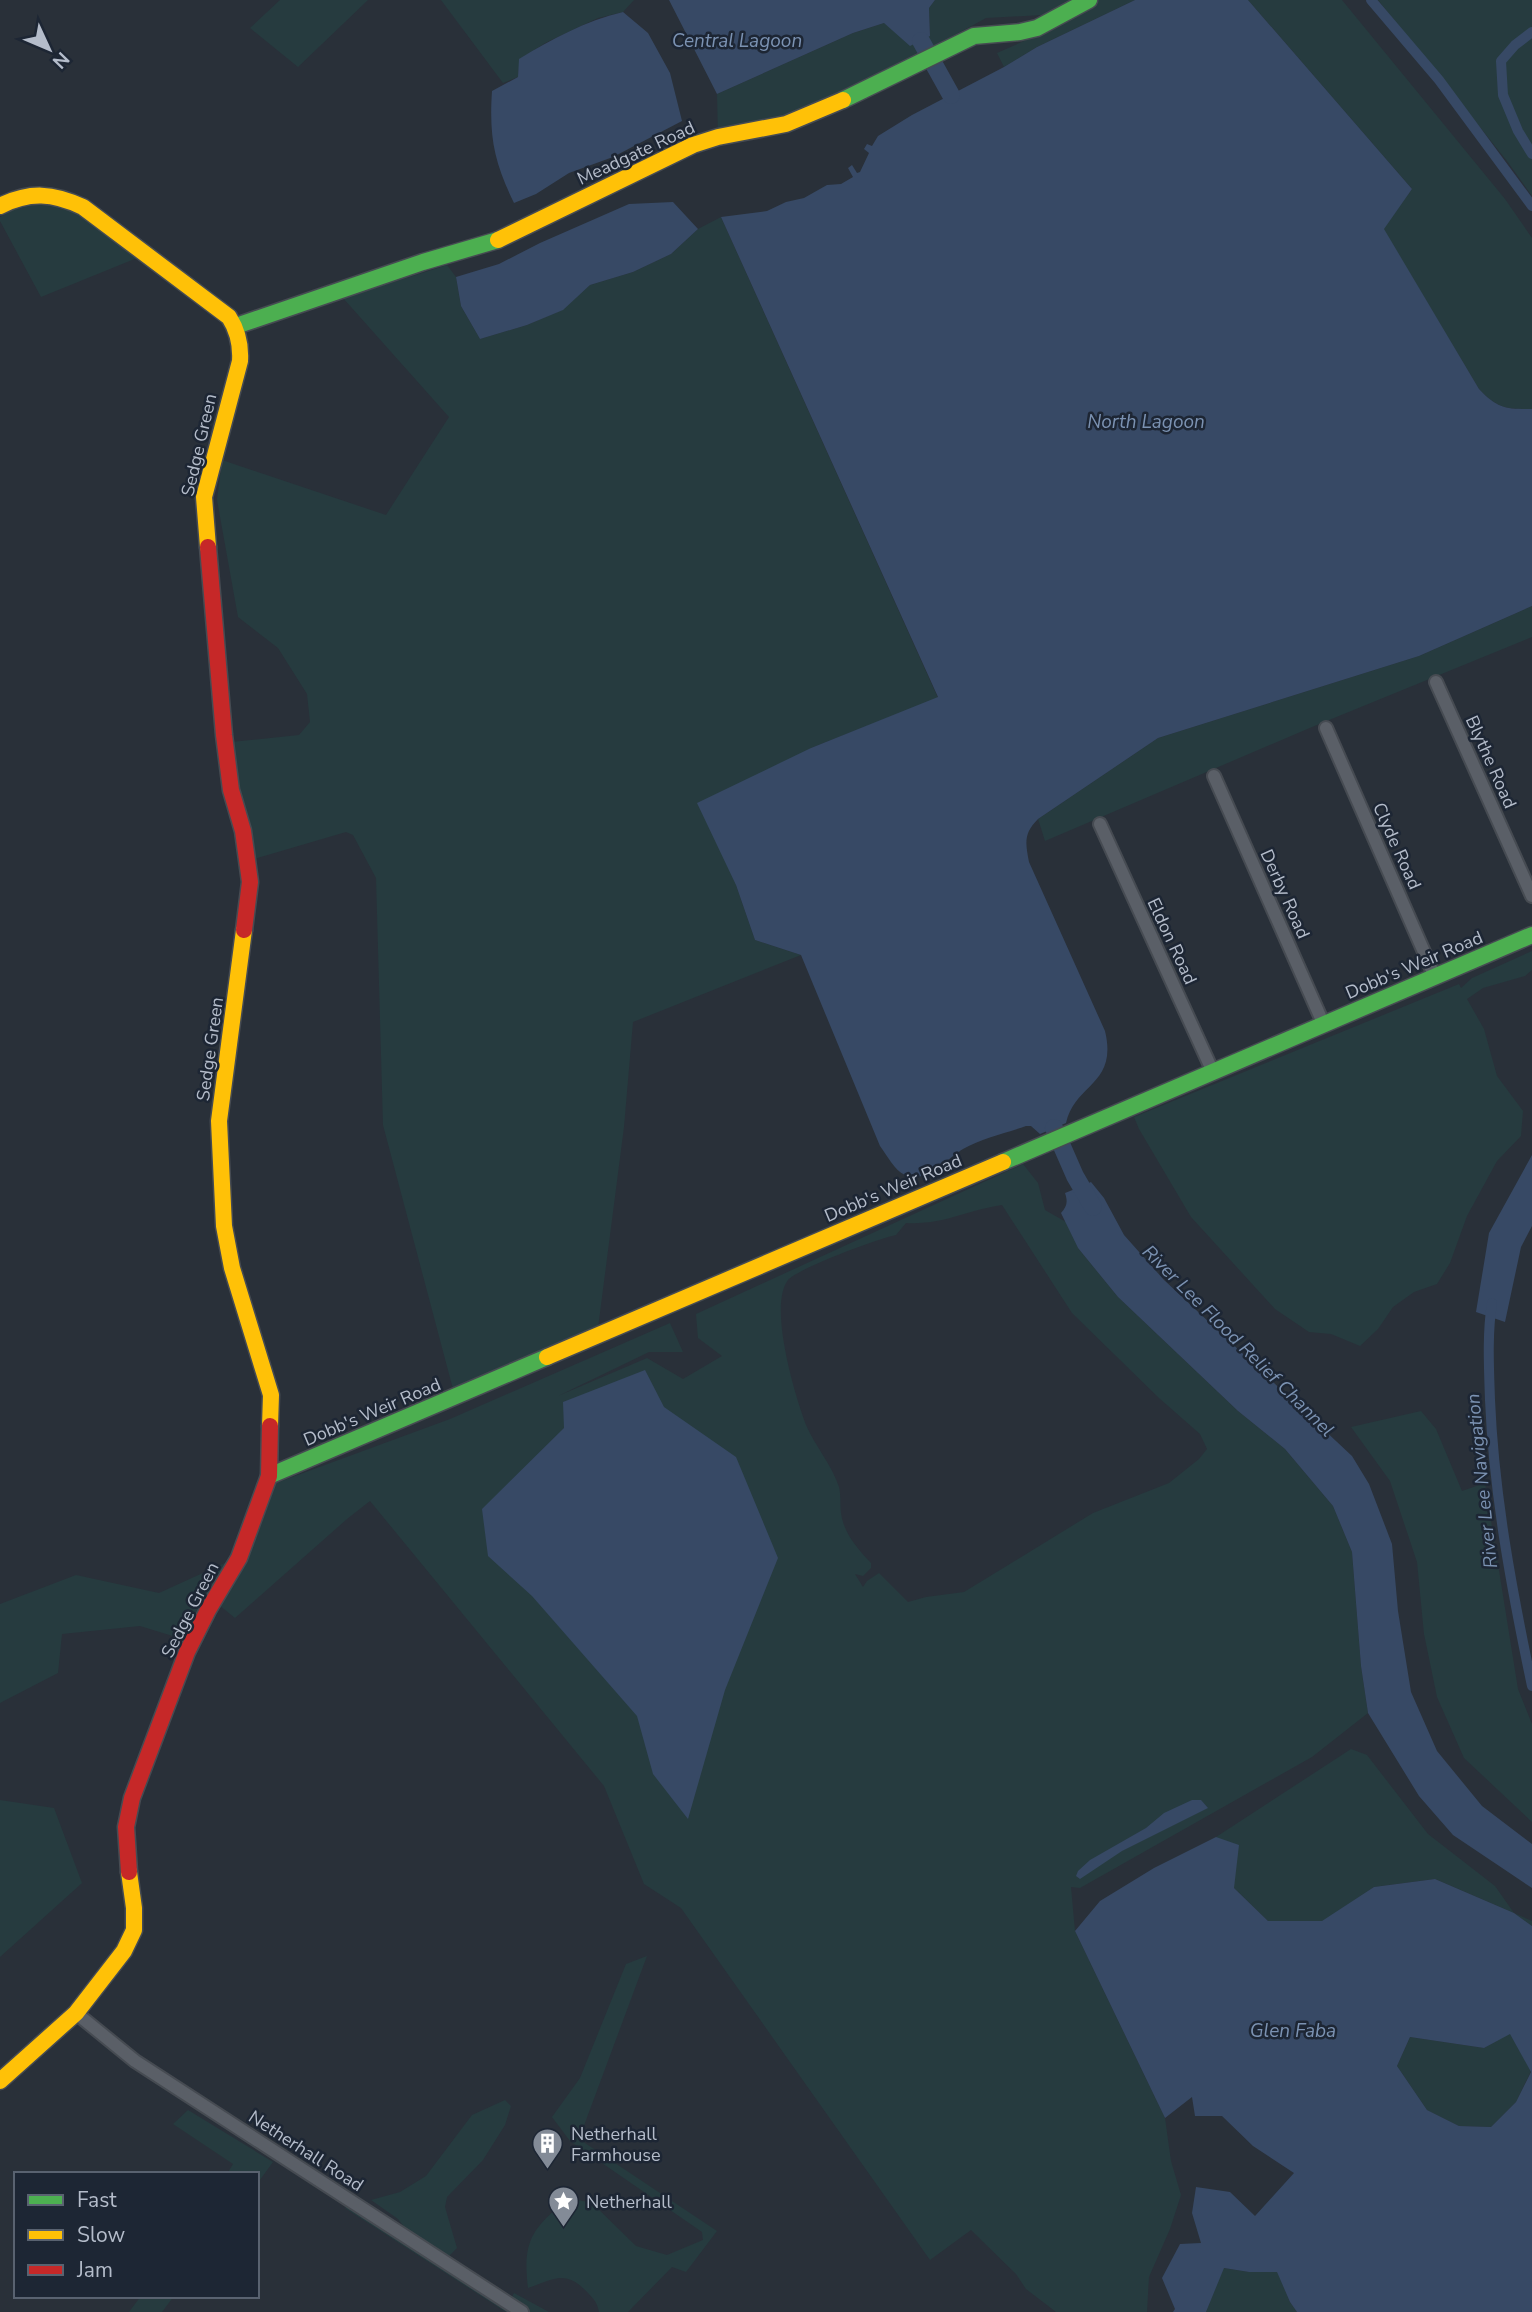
<svg xmlns="http://www.w3.org/2000/svg" width="1532" height="2312" font-family="'Nunito Sans',sans-serif">
  <style>
    .green { fill: #263b3f; fill-rule: evenodd }
    .water { fill: #374965; fill-rule: evenodd }
    .lines { fill: none; stroke-linecap: round; stroke-linejoin: round }
    .canal { stroke: #374965; stroke-width: 10 }
    .river { stroke: #374965; stroke-width: 18 }
    .street-casing { stroke: #464b52; stroke-width: 16 }
    .fast-casing { stroke: #464b52; stroke-width: 19 }
    .slow-casing { stroke: #464b52; stroke-width: 19 }
    .jam-casing { stroke: #464b52; stroke-width: 19 }
    .street { stroke: #5a5f67; stroke-width: 12 }
    .fast { stroke: #4caf50; stroke-width: 16 }
    .slow { stroke: #ffc107; stroke-width: 16 }
    .jam { stroke: #c62828; stroke-width: 16 }
    .labels { text-anchor: middle; dominant-baseline: central; stroke-width: 5; stroke-linejoin: round; paint-order: stroke }
    .street-label { font-size: 18px; fill: #b4bcca; stroke: #1d2634 }
    .poi-label { font-size: 18px; fill: #b4bcca; stroke: #1d2634; text-anchor: start }
    .water-label { font-size: 19px; font-style: italic; fill: #7b92b2; stroke: #1d2634 }
  </style>
  <rect width="100%" height="100%" fill="#293039"/>
  <!-- green -->
  <path class="green" d="M280 0H368L298 67 250 28Z
    M441 0H634L623 12 598 18 547 42 520 59 518 77 503 83Z
    M935 0H1135L1037 47 1004 67 997 53 1031 38 1042 15 986 18 910 60 816 105 750 129 718 137 717 94 853 33 884 23 930 36 929 8Z
    M1248 0H1342L1505 199 1532 238V409C1506 409 1498 409 1479 389L1383 229 1412 189Z
    M1378 0H1532V196L1507 161Z
    M39 192 80 215 137 258 41 297 0 221V217Z
    M721 217 938 698 811 748 736 885 755 940 801 955 633 1022 624 1127 598 1328 453 1389 383 1125 376 878 353 835 346 832 254 859 231 742 299 735 310 722 307 694 278 648 238 617 217 500 222 460 386 515 449 417 343 298 447 265 456 277 461 306 480 339 527 325 562 310 590 285 633 272 671 254 698 229Z
    M1532 606V637L1312 727 1045 841 1038 819 1158 738 1419 656Z
    M1532 951V970L1525 976 1483 988 1467 999 1484 1029 1497 1076 1523 1111 1521 1136 1497 1161 1467 1216 1450 1263 1437 1284 1414 1292 1393 1307 1378 1329 1360 1346 1331 1334 1309 1332 1275 1309 1191 1217 1139 1129 1134 1117 1459 984 1461 988 1472 978Z
    M1023 1164 1038 1183 1045 1210 1066 1222 1078 1248 1118 1297 1238 1411 1285 1449 1333 1506 1352 1552 1361 1666 1368 1713 1312 1757 1080 1888 1071 1887 1075 1931 1165 2118 1171 2161 1181 2195 1170 2229 1149 2277 1147 2312H1056L1026 2289 1016 2274 971 2230 930 2260 681 1908 644 1884 604 1786 370 1501 347 1519 235 1618 219 1605C248 1571 261 1524 276 1483L450 1419 670 1323 683 1352H649L558 1396 647 1358 683 1379 722 1356 698 1338 696 1314ZM1002 1205 1072 1313 1159 1398 1200 1434 1207 1449 1199 1459 1169 1483 1093 1513 964 1592 926 1597 908 1602 879 1573 867 1581 863 1587 855 1574 863 1576 871 1568V1563C857 1548 844 1534 841 1513 840 1505 841 1495 839 1487 832 1465 815 1446 806 1425 795 1396 768 1306 788 1280 797 1269 879 1238 896 1235L906 1223C944 1225 967 1210 1002 1205Z
    M1421 1411 1436 1429 1462 1491 1485 1483 1518 1689 1532 1724V1822L1464 1758 1437 1697 1424 1634 1417 1562 1390 1481 1351 1427Z
    M227 1562 208 1596 189 1641 140 1626 62 1634 58 1673 0 1703V1604L76 1575 159 1593Z
    M1351 1749 1367 1755 1428 1834 1495 1886 1514 1913 1532 1921V1926L1514 1913 1435 1879 1374 1887 1322 1922 1268 1921 1234 1888 1216 1837Z
    M0 1800 54 1808 82 1883 0 1957Z
    M647 1956 579 2139 717 2231 686 2272 672 2267 628 2312H599C597 2301 592 2297 584 2289 564 2270 552 2280 528 2288 522 2239 533 2228 569 2198L592 2203 636 2246 667 2255 703 2240 702 2232 570 2141 552 2117 580 2078 626 1964Z
    M1510 2033 1531 2071 1516 2102 1491 2127 1459 2126 1427 2110 1397 2066 1410 2037 1484 2048Z
    M505 2100 511 2106 505 2125 483 2160 447 2197 445 2207 457 2248 448 2257 511 2299 514 2293 549 2312H506L345 2208 354 2197 408 2232 398 2219 371 2200 400 2192 426 2176 472 2115Z
    M188 2110 273 2162 257 2184V2174H227L233 2164 173 2124Z
    M1223 2268 1249 2272 1277 2271 1290 2302 1297 2312H1206Z
    M141 2296H174L162 2312H129Z"/>
  <!-- water -->
  <path class="water" d="M669 0H935L929 8 930 36 910 46 884 23 853 33 717 94Z
    M1135 0H1248L1412 189 1384 229 1479 389C1498 409 1506 409 1532 409V606L1419 656 1158 738 1038 819C1024 833 1025 842 1029 862L1105 1031C1118 1085 1075 1083 1066 1123L1040 1134 1031 1126H1026C1006 1133 982 1138 963 1149 948 1158 924 1185 905 1175 894 1170 887 1155 880 1146L801 955 755 940 736 885 697 803 811 748 938 697 721 217 767 211 786 202 804 198 827 185 841 184 853 177 848 168 852 165 857 173 860 172 869 153 864 149 867 144 872 146 878 136 912 115 1004 67 1037 47Z
    M623 12 648 33 670 73 682 121 613 157 569 173 536 194 514 203C494 162 489 137 492 91L518 77 519 59C552 39 585 21 623 12Z
    M673 202 698 229 671 254 633 272 590 285 563 310 527 325 480 339 461 306 456 277 499 264 540 243 629 204Z
    M1532 1155V1226L1521 1247 1505 1322 1476 1312 1489 1233Z
    M1091 1182 1104 1198 1124 1235 1164 1280 1352 1456 1369 1484 1392 1544 1398 1611 1411 1692 1437 1751 1482 1806 1532 1844V1888L1453 1835 1419 1796 1368 1713 1361 1666 1352 1552 1333 1506 1285 1449 1238 1411 1118 1297 1078 1248 1061 1213C1067 1206 1068 1202 1065 1193L1075 1189 1079 1191 1082 1186Z
    M645 1370 664 1407 736 1457 778 1558 725 1690 688 1819 653 1774 637 1716 532 1596 488 1556 482 1509 564 1428 563 1402Z
    M1192 1800H1201L1208 1808 1122 1851 1080 1879 1076 1876 1078 1871 1090 1860 1146 1828 1164 1813Z
    M1216 1837 1239 1845 1234 1888 1268 1921H1322L1374 1887 1435 1879 1514 1913 1532 1926V2312H1297L1290 2302 1277 2272H1249L1224 2268 1206 2312H1173L1175 2309 1162 2278 1180 2244 1201 2243 1192 2213 1196 2187 1230 2192 1255 2216 1294 2173 1253 2146 1222 2116H1195L1192 2097 1165 2118 1075 1931 1100 1901 1154 1868ZM1510 2034 1531 2072 1516 2102 1491 2127 1459 2126 1427 2110 1397 2066 1410 2037 1484 2048Z"/>
  <g class="lines">
    <!-- canal -->
    <path class="canal" d="M1371 0 1439 80 1532 206
      M1532 32 1515 45 1501 61 1503 95 1518 131 1532 154
      M1492 1303C1487 1334 1489 1369 1490 1400 1494 1496 1512 1591 1532 1686"/>
    <!-- river -->
    <path class="river" d="M921 41 951 95
      M1054 1128 1075 1176 1093 1207"/>
    <defs>
      <path id="street" d="M1436 682 1532 896
        M1326 728 1435 977
        M1214 776 1324 1025
        M1100 824 1213 1072
        M76 2013 135 2061 522 2312"/>
      <path id="fast" d="M843 100 974 36 1020 32 1037 28 1089 0
        M236 326 423 262 498 240
        M1003 1162 1532 935
        M269 1476 547 1357"/>
      <path id="slow" d="M0 206C30 191 53 193 83 207L229 317C238 331 241 345 240 361L204 497 208 547
        M498 240 693 145 718 137 786 124 843 100
        M244 930 219 1121 224 1226 232 1268 271 1395 270 1426
        M547 1357 1003 1162
        M0 2081 76 2013 124 1951 134 1930V1908L129 1872"/>
      <path id="jam" d="M208 547 224 735 231 790 243 831 250 882 244 930
        M129 1872 126 1827 132 1798 187 1652 208 1610 239 1558 269 1476 270 1426"/>
    </defs>
    <!-- street casing -->
    <use href="#street" class="street-casing"/>
    <!-- fast casing -->
    <use href="#fast" class="fast-casing"/>
    <!-- slow casing -->
    <use href="#slow" class="slow-casing"/>
    <!-- jam casing -->
    <use href="#jam" class="jam-casing"/>
    <!-- street -->
    <use href="#street" class="street"/>
    <!-- fast -->
    <use href="#fast" class="fast"/>
    <!-- slow -->
    <use href="#slow" class="slow"/>
    <!-- jam -->
    <use href="#jam" class="jam"/>
  </g>
  <!-- icons -->
  <defs>
    <symbol id="building-pin" viewBox="-11 -11 22 30"><path d="M0 17L-7.5 6A9.5 9.5 0 1 1 7.5 6Z" fill="#838b97" stroke="#1d2634"/><path d="M-4-6H4V6H1V3H-1V6H-4ZM-2.5-4.3h1.7v1.8h-1.7ZM.8-4.3h1.7v1.8H.8ZM-2.5-1h1.7V.8h-1.7ZM.8-1h1.7V.8H.8Z" fill="#fff"/></symbol>
    <symbol id="sight-pin" viewBox="-11 -11 22 30"><path d="M0 17L-7.5 6A9.5 9.5 0 1 1 7.5 6Z" fill="#838b97" stroke="#1d2634"/><path d="M0-6L1.8-2.2L6-1.7L2.9 1.2L3.7 5.4L0 3.3L-3.7 5.4L-2.9 1.2L-6-1.7L-1.8-2.2Z" fill="#fff"/></symbol>
  </defs>
  <g fill-rule="evenodd">
    <use href="#building-pin" x="530" y="2126" width="35" height="47"/>
    <use href="#sight-pin" x="546" y="2184" width="35" height="47"/>
  </g>
  <g class="labels">
    <!-- street labels -->
    <g class="street-label">
      <text transform="translate(636 153) rotate(-25)">Meadgate Road</text>
      <text transform="translate(199 445) rotate(-77)">Sedge Green</text>
      <text transform="translate(1491 762) rotate(66)">Blythe Road</text>
      <text transform="translate(1397 846) rotate(66)">Clyde Road</text>
      <text transform="translate(1285 894) rotate(66)">Derby Road</text>
      <text transform="translate(1172 941) rotate(65)">Eldon Road</text>
      <text transform="translate(1414 965) rotate(-23)">Dobb's Weir Road</text>
      <text transform="translate(210 1049) rotate(-82)">Sedge Green</text>
      <text transform="translate(893 1188) rotate(-23)">Dobb's Weir Road</text>
      <text transform="translate(372 1412) rotate(-23)">Dobb's Weir Road</text>
      <text transform="translate(190 1610) rotate(-63)">Sedge Green</text>
      <text transform="translate(306 2151) rotate(33)">Netherhall Road</text>
    </g>
    <!-- poi labels -->
    <g class="poi-label">
      <text x="571" y="2134">Netherhall<tspan x="571" dy="21">Farmhouse</tspan></text>
      <text x="586" y="2202">Netherhall</text>
    </g>
    <!-- water labels -->
    <g class="water-label">
      <text x="737" y="41">Central Lagoon</text>
      <text x="1146" y="422">North Lagoon</text>
      <text transform="translate(1238 1341) rotate(45)">River Lee Flood Relief Channel</text>
      <text transform="translate(1482 1481) rotate(-96)">River Lee Navigation</text>
      <text x="1293" y="2031">Glen Faba</text>
    </g>
  </g>
  <!-- legend -->
  <rect x="14" y="2172" width="245" height="126" fill="#1d2634" stroke="#596270" stroke-width="2"/>
  <rect x="28" y="2195" width="35" height="10" fill="#4caf50" stroke="#596270" stroke-width="2"/>
  <text x="77" y="2207" font-size="21" fill="#b4bcca">Fast</text>
  <rect x="28" y="2230" width="35" height="10" fill="#ffc107" stroke="#596270" stroke-width="2"/>
  <text x="77" y="2242" font-size="21" fill="#b4bcca">Slow</text>
  <rect x="28" y="2265" width="35" height="10" fill="#c62828" stroke="#596270" stroke-width="2"/>
  <text x="77" y="2277" font-size="21" fill="#b4bcca">Jam</text>
  <!-- north arrow -->
  <g transform="translate(49 49) rotate(134)" stroke="#1d2634" stroke-width="5" paint-order="stroke">
  <path d="M0-5L12 26L0 18L-12 26Z" fill="#b4bcca"/>
  <text y="-10" font-size="19" font-weight="bold" text-anchor="middle" fill="#b4bcca">N</text>
  </g>
</svg>
